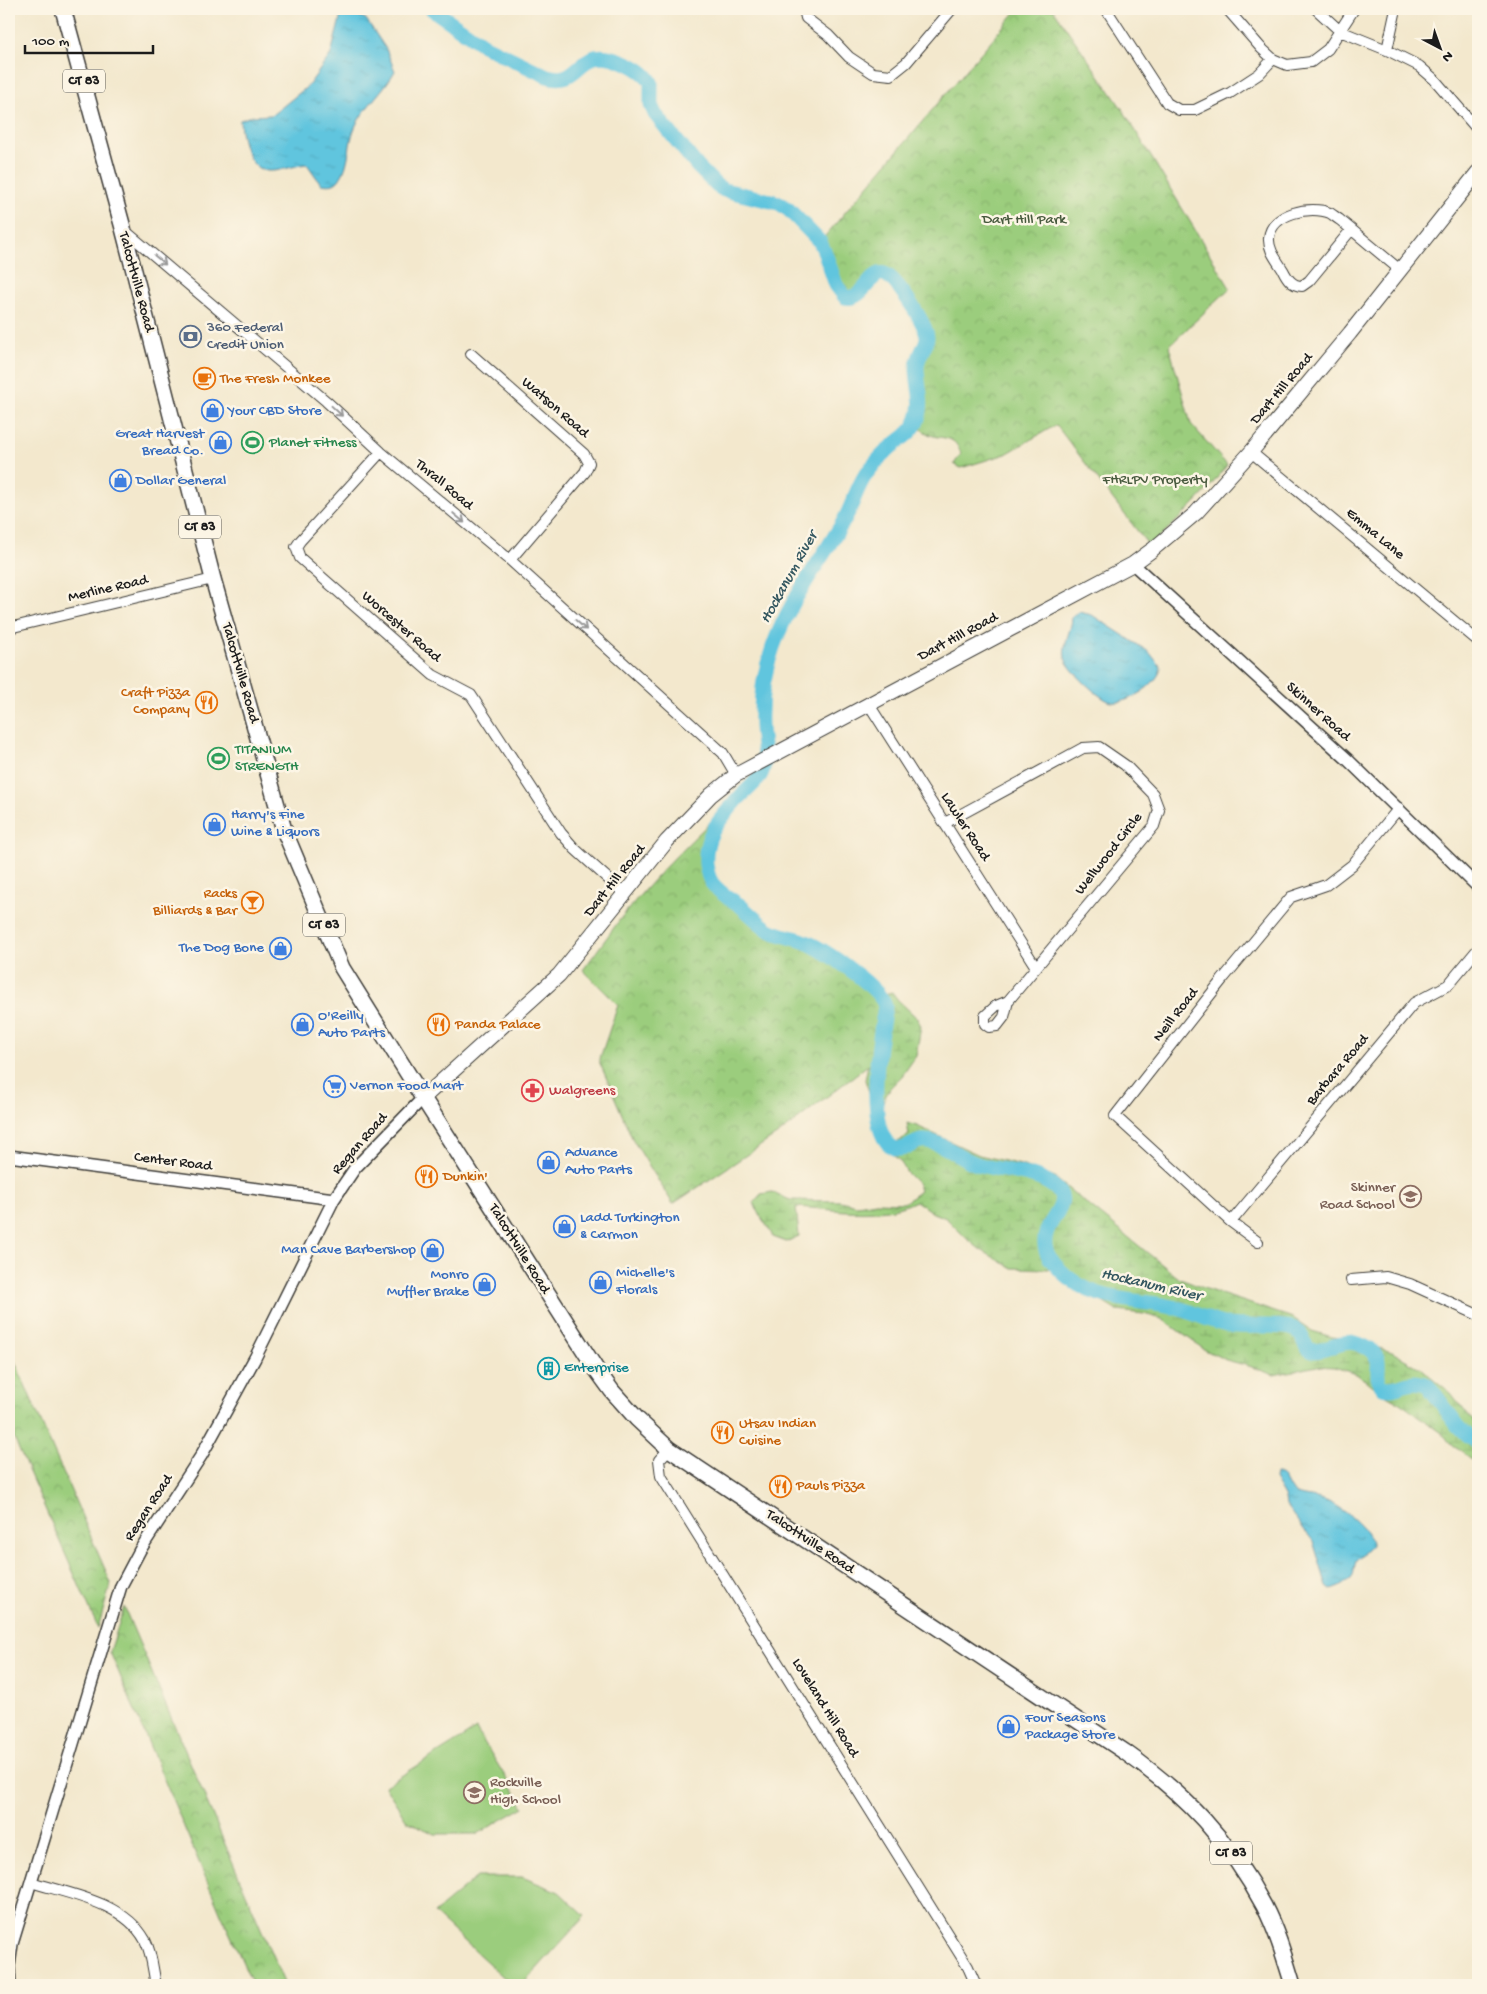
<svg xmlns="http://www.w3.org/2000/svg" width="1487" height="1994" font-family="'Gochi Hand',sans-serif">
  <style>
    .green { fill: #9bcd7d; stroke: #5c744c }
    .wetland { fill: url(#wetland-marsh); stroke: #5c744c }
    .park { fill: url(#park-crowns); stroke: #5c744c }
    .water { fill: url(#water-ripples); stroke: #3e707d }
    .lines { fill: none; stroke-linecap: round; stroke-linejoin: round }
    .river { stroke: #60c5de; stroke-width: 15 }
    .minor-casing { stroke: #3c3b37; stroke-width: 12 }
    .tertiary-casing { stroke: #3c3b37; stroke-width: 14 }
    .secondary-casing { stroke: #3c3b37; stroke-width: 16 }
    .primary-casing { stroke: #3c3b37; stroke-width: 18 }
    .minor { stroke: #fff; stroke-width: 10 }
    .tertiary { stroke: #fff; stroke-width: 11 }
    .secondary { stroke: #fff; stroke-width: 14 }
    .primary { stroke: #fff; stroke-width: 15 }
    .oneway { stroke: #999 }
    .labels { text-anchor: middle; dominant-baseline: central; stroke-width: 5; stroke-linejoin: round; paint-order: stroke }
    .shield { fill: #fcf5e5; stroke: #5f5d58; stroke-width: 1 }
    .shield-label { font-size: 14px; font-weight: bold; fill: #1c1c1c }
    .park-label { font-size: 15px; fill: #485a3e; stroke: #fcf5e5 }
    .street-label { font-size: 15px; fill: #1c1c1c; stroke: #fcf5e5 }
    .service-label { font-size: 15px; fill: #4e5e75; stroke: #fcf5e5; text-anchor: start }
    .food-label { font-size: 15px; fill: #c56008; stroke: #fcf5e5; text-anchor: start }
    .shop-label { font-size: 15px; fill: #366cbe; stroke: #fcf5e5; text-anchor: start }
    .leisure-label { font-size: 15px; fill: #27864d; stroke: #fcf5e5; text-anchor: start }
    .health-label { font-size: 15px; fill: #be3a42; stroke: #fcf5e5; text-anchor: start }
    .education-label { font-size: 15px; fill: #785e54; stroke: #fcf5e5; text-anchor: end }
    .culture-label { font-size: 15px; fill: #0d838f; stroke: #fcf5e5; text-anchor: start }
    .water-label { font-size: 16px; font-style: italic; fill: #345760; stroke: #fcf5e5 }
  </style>
  <defs>
    <pattern id="wetland-marsh" width="20" height="14" patternUnits="userSpaceOnUse" patternTransform="scale(1.25)"><rect width="20" height="14" fill="#9bcd7d"/><path d="M1 5h8M5 5V1M11 12h8M15 12V8" fill="none" stroke="#85af6b"/></pattern>
    <pattern id="park-crowns" width="20" height="18" patternUnits="userSpaceOnUse" patternTransform="scale(1.25)"><rect width="20" height="18" fill="#9bcd7d"/><path d="M2 6a3 3 0 1 1 6 0M12 15a3 3 0 1 1 6 0" fill="none" stroke="#85af6b"/></pattern>
    <pattern id="water-ripples" width="26" height="14" patternUnits="userSpaceOnUse" patternTransform="scale(1.25)"><rect width="26" height="14" fill="#60c5de"/><path d="M2 4q2-2 4 0t4 0M15 11q2-2 4 0t4 0" fill="none" stroke="#53a9be"/></pattern>
  </defs>
  <rect width="100%" height="100%" fill="#fcf5e5"/>
  <filter id="ink" filterUnits="userSpaceOnUse"><feTurbulence type="fractalNoise" baseFrequency=".02" numOctaves="2"/><feDisplacementMap in="SourceGraphic" scale="10" xChannelSelector="R" yChannelSelector="G"/><feConvolveMatrix kernelMatrix="1 2 1 2 8 2 1 2 1" color-interpolation-filters="sRGB"/></filter>
  <filter id="wash" filterUnits="userSpaceOnUse"><feTurbulence type="fractalNoise" baseFrequency=".0096" numOctaves="4" result="noise"/><feDisplacementMap in="SourceGraphic" scale="20" xChannelSelector="R" yChannelSelector="G"/><feGaussianBlur stdDeviation="1.12" result="paint"/><feColorMatrix in="noise" values="0 0 0 0 0 0 0 0 0 0 0 0 0 0 0 0 0 1.4 0 .05"/><feComposite in="paint" operator="in"/></filter>
  <g filter="url(#wash)">
    <rect width="100%" height="100%" fill="#f3e8cd"/>
    <!-- green -->
    <path class="green" d="M476 1729 524 1807 477 1834H435L407 1821 385 1786Z
      M477 1877H522L559 1892 585 1916 522 1985H512L434 1913Z"/>
    <!-- wetland -->
    <path class="wetland" d="M892 992 898 1000 917 1018 921 1026 916 1056 902 1076 890 1088 880 1107 889 1137 897 1142 909 1135 907 1123 917 1126 979 1155 1021 1165 1055 1178 1180 1279 1209 1290 1293 1318 1312 1331 1332 1337 1353 1340 1392 1352 1420 1368 1451 1393 1470 1418 1478 1424V1465L1451 1444 1442 1433 1397 1401 1376 1389 1359 1375 1334 1367 1317 1366 1274 1375 1249 1366 1226 1360 1205 1350 1162 1319 1144 1314 1117 1311 1050 1269 1012 1268 981 1250 967 1239 946 1218 933 1213 916 1201C881 1219 835 1209 796 1207L799 1236 786 1242 773 1237C767 1224 758 1216 754 1202L761 1194 772 1192 790 1200 840 1201 857 1205 876 1202 904 1203 920 1191 918 1184 907 1173 900 1161 883 1146 877 1132 871 1108 870 1095 865 1080 881 995Z"/>
    <!-- park -->
    <path class="park" d="M1018 9H1053L1123 110 1230 288 1169 346 1191 424 1227 465C1205 496 1177 521 1149 546L1056 425 1006 454 961 468 954 464 961 454C954 431 939 442 925 432 921 430 919 426 916 423 924 404 918 388 917 369 916 356 926 348 927 336 927 322 898 283 887 275 866 271 854 322 836 286 830 271 828 256 820 242Z
      M742 795 707 839 705 848 707 872 712 883 769 930 808 943 857 975 880 996 885 1002V1007L877 1058 784 1130 673 1204 633 1140 599 1061 618 1005 583 970C596 953 608 935 621 918 656 874 697 834 738 796Z
      M9 1348 111 1583 98 1628 9 1427Z
      M124 1607 285 1985H253L221 1914 110 1652Z"/>
    <!-- water -->
    <path class="water" d="M347 11 366 19 386 49 395 71C384 91 366 105 356 125 347 143 351 164 339 180 334 186 328 185 321 184L307 164C296 165 279 172 268 171 247 170 241 137 240 120L251 116 272 115 308 86 331 54 341 15Z
      M1079 612 1092 615 1149 652 1161 667C1160 683 1127 705 1112 702 1101 701 1067 668 1065 658 1062 643 1072 631 1072 617Z
      M1275 1474C1288 1473 1285 1489 1296 1494 1305 1497 1316 1497 1326 1501 1340 1506 1372 1530 1371 1546L1356 1560 1353 1576 1350 1580 1339 1587 1331 1590 1327 1587 1313 1541 1286 1506 1285 1498 1274 1479Z"/>
    <g class="lines">
      <!-- river -->
      <path class="river" d="M432 9 485 46 547 76C572 83 574 67 592 58 608 51 644 68 651 82V105L655 114 698 167 717 186 724 190 779 203 788 209 820 242 825 253 836 285 845 297C865 302 872 264 888 276 898 283 928 326 927 338 925 349 917 356 917 368 917 387 925 403 917 421 912 433 901 439 891 447 882 455 874 464 866 474 856 489 852 507 843 522 819 564 789 601 773 647 764 672 760 698 761 724 761 738 766 755 763 769 760 781 745 791 737 800 719 821 704 834 706 864 707 871 708 877 712 883 719 893 731 899 741 906 750 914 759 923 769 930 781 936 794 937 806 942 823 949 884 989 885 1007 880 1034 863 1134 894 1148 906 1153 914 1139 926 1141 942 1142 959 1157 974 1163 999 1172 1027 1170 1050 1184 1082 1204 1037 1220 1046 1250 1048 1258 1055 1264 1061 1271 1093 1304 1137 1298 1177 1308 1194 1312 1210 1322 1227 1325 1249 1328 1270 1324 1292 1328 1306 1333 1300 1345 1312 1351 1335 1351 1342 1333 1369 1349 1373 1352 1377 1355 1378 1361 1379 1371 1375 1379 1383 1387 1397 1392 1409 1376 1428 1385L1458 1426 1468 1436 1478 1442"/>
    </g>
  </g>
  <g filter="url(#ink)">
    <g class="lines">
      <defs>
        <path id="minor" d="M804 9 806 18 828 35 849 57 873 73 891 75 906 63 952 9
          M1106 9 1167 103 1179 110H1195L1230 93 1259 74 1273 59
          M1227 9 1261 48 1273 59 1287 65 1311 62 1328 49 1354 9
          M1316 9 1340 31 1387 50 1419 66 1434 79 1478 130
          M1387 50 1396 9
          M123 229 326 401 381 452 510 560 723 753 736 775
          M1351 230 1309 281 1302 286C1292 286 1287 278 1283 270 1277 260 1268 250 1269 238 1271 213 1311 205 1330 213 1333 215 1337 218 1340 220L1400 270
          M471 354 584 454 589 463 585 472 510 560
          M381 452 300 541 296 547 300 558 433 675 471 695 561 833 575 849 625 894
          M1251 452 1478 641
          M9 628 213 579
          M868 703 1036 967
          M945 823 1083 748 1099 747 1125 765 1153 794 1159 810 1154 826 1008 1001 996 1006 985 1016V1024L989 1027 997 1026 1004 1017 1008 1001
          M1231 1222 1414 1003 1448 985 1478 949
          M1258 1242 1231 1222 1115 1116 1222 980 1291 897 1326 885 1352 865 1399 808
          M1351 1280 1386 1277 1410 1284 1478 1315
          M669 1449 659 1460 661 1476 968 1967 976 1985
          M31 1882C69 1894 124 1902 145 1940 152 1953 153 1971 156 1985"/>
        <path id="tertiary" d="M1133 564 1348 760 1478 887
          M9 1156 334 1199
          M10 1985 9 1966 12 1944 121 1586 140 1550 201 1456 255 1358 334 1199 355 1168 423 1098"/>
        <path id="secondary" d="M423 1098 559 975 667 841 711 795 736 775 1133 564 1152 550 1196 513 1251 452 1350 333 1478 172"/>
        <path id="primary" d="M63 9 123 228 213 579 284 830 342 968 423 1098 596 1369 612 1391 637 1419 669 1449 1125 1752C1186 1795 1229 1840 1264 1906 1277 1931 1285 1959 1293 1985"/>
      </defs>
      <!-- minor casing -->
      <use href="#minor" class="minor-casing"/>
      <!-- tertiary casing -->
      <use href="#tertiary" class="tertiary-casing"/>
      <!-- secondary casing -->
      <use href="#secondary" class="secondary-casing"/>
      <!-- primary casing -->
      <use href="#primary" class="primary-casing"/>
      <!-- minor -->
      <use href="#minor" class="minor"/>
      <!-- tertiary -->
      <use href="#tertiary" class="tertiary"/>
      <!-- secondary -->
      <use href="#secondary" class="secondary"/>
      <!-- primary -->
      <use href="#primary" class="primary"/>
    </g>
    <!-- one-way arrows -->
    <defs><path id="oneway-shaft" d="M-6 0H5M1.5-3L5.5 0L1.5 3" fill="none" stroke-width="1.6" stroke-linecap="round" stroke-linejoin="round" transform="scale(1.25)"/></defs>
    <g class="oneway">
      <use href="#oneway-shaft" transform="translate(160 260) rotate(40)"/>
      <use href="#oneway-shaft" transform="translate(337 411) rotate(43)"/>
      <use href="#oneway-shaft" transform="translate(459 518) rotate(40)"/>
      <use href="#oneway-shaft" transform="translate(581 625) rotate(42)"/>
    </g>
  </g>
  <!-- icons -->
  <defs>
    <symbol id="bank-ring" viewBox="-11 -11 22 22"><circle r="9.5" fill="#fcf5e5" stroke="#5c6f8a" stroke-width="1.5"/><path d="M-6-4H6V4H-6ZM0-2.3a2.3 2.3 0 1 0 0 4.6a2.3 2.3 0 1 0 0-4.6Z" fill="#5c6f8a"/></symbol>
    <symbol id="cafe-ring" viewBox="-11 -11 22 22"><circle r="9.5" fill="#fcf5e5" stroke="#e8710a" stroke-width="1.5"/><path d="M-5.5-4.5H6V0H3Q3 3.5 0 3.5H-2.5Q-5.5 3.5-5.5 0ZM3-3.2v2h1.7v-2ZM-6 4.5H4V6H-6Z" fill="#e8710a"/></symbol>
    <symbol id="shop-ring" viewBox="-11 -11 22 22"><circle r="9.5" fill="#fcf5e5" stroke="#3f7fe0" stroke-width="1.5"/><path d="M-5-2.5h2.3a2.7 3.5 0 0 1 5.4 0H5L5.5 6h-11ZM-1.5-2.5h3a1.5 2.3 0 0 0-3 0Z" fill="#3f7fe0"/></symbol>
    <symbol id="stadium-ring" viewBox="-11 -11 22 22"><circle r="9.5" fill="#fcf5e5" stroke="#2e9e5b" stroke-width="1.5"/><path d="M0-5a6.5 5 0 1 0 0 10a6.5 5 0 1 0 0-10ZM-3.5-1.8h7v3.6h-7Z" fill="#2e9e5b"/></symbol>
    <symbol id="restaurant-ring" viewBox="-11 -11 22 22"><circle r="9.5" fill="#fcf5e5" stroke="#e8710a" stroke-width="1.5"/><path d="M-5-6h1v4h1v-4h1v4h1v-4h1v5L-1.5 .5V6h-2V.5L-5-1ZM5-6V6H3V1.5H1.5Q1.5-4 5-6Z" fill="#e8710a"/></symbol>
    <symbol id="bar-ring" viewBox="-11 -11 22 22"><circle r="9.5" fill="#fcf5e5" stroke="#e8710a" stroke-width="1.5"/><path d="M-6-5H6L.8 .8V4.5H3.5V6h-7V4.5H-.8V.8Z" fill="#e8710a"/></symbol>
    <symbol id="supermarket-ring" viewBox="-11 -11 22 22"><circle r="9.5" fill="#fcf5e5" stroke="#3f7fe0" stroke-width="1.5"/><path d="M-6-5.5h2.5l.6 2H6L4.5 2H-2.5L-4.4-4H-6ZM-1.5 3.2a1.3 1.3 0 1 0 .1 0ZM3 3.2a1.3 1.3 0 1 0 .1 0Z" fill="#3f7fe0"/></symbol>
    <symbol id="pharmacy-ring" viewBox="-11 -11 22 22"><circle r="9.5" fill="#fcf5e5" stroke="#e0444e" stroke-width="1.5"/><path d="M-2-6h4v4h4v4h-4v4h-4v-4h-4v-4h4Z" fill="#e0444e"/></symbol>
    <symbol id="school-ring" viewBox="-11 -11 22 22"><circle r="9.5" fill="#fcf5e5" stroke="#8d6e63" stroke-width="1.5"/><path d="M0-5L7-2L0 1L-7-2ZM-4 1L0 2.5L4 1V4Q0 6-4 4Z" fill="#8d6e63"/></symbol>
    <symbol id="building-ring" viewBox="-11 -11 22 22"><circle r="9.5" fill="#fcf5e5" stroke="#0f9aa8" stroke-width="1.5"/><path d="M-4-6H4V6H1V3H-1V6H-4ZM-2.5-4.3h1.7v1.8h-1.7ZM.8-4.3h1.7v1.8H.8ZM-2.5-1h1.7V.8h-1.7ZM.8-1h1.7V.8H.8Z" fill="#0f9aa8"/></symbol>
  </defs>
  <g fill-rule="evenodd">
    <use href="#bank-ring" x="178" y="324" width="25" height="25"/>
    <use href="#cafe-ring" x="192" y="366" width="25" height="25"/>
    <use href="#shop-ring" x="200" y="398" width="25" height="25"/>
    <use href="#shop-ring" x="208" y="430" width="25" height="25"/>
    <use href="#stadium-ring" x="240" y="430" width="25" height="25"/>
    <use href="#shop-ring" x="108" y="468" width="25" height="25"/>
    <use href="#restaurant-ring" x="194" y="690" width="25" height="25"/>
    <use href="#stadium-ring" x="206" y="746" width="25" height="25"/>
    <use href="#shop-ring" x="202" y="812" width="25" height="25"/>
    <use href="#bar-ring" x="240" y="890" width="25" height="25"/>
    <use href="#shop-ring" x="268" y="936" width="25" height="25"/>
    <use href="#shop-ring" x="290" y="1012" width="25" height="25"/>
    <use href="#restaurant-ring" x="426" y="1012" width="25" height="25"/>
    <use href="#supermarket-ring" x="322" y="1074" width="25" height="25"/>
    <use href="#pharmacy-ring" x="520" y="1078" width="25" height="25"/>
    <use href="#shop-ring" x="536" y="1150" width="25" height="25"/>
    <use href="#restaurant-ring" x="414" y="1164" width="25" height="25"/>
    <use href="#school-ring" x="1398" y="1184" width="25" height="25"/>
    <use href="#shop-ring" x="552" y="1214" width="25" height="25"/>
    <use href="#shop-ring" x="420" y="1238" width="25" height="25"/>
    <use href="#shop-ring" x="588" y="1270" width="25" height="25"/>
    <use href="#shop-ring" x="472" y="1272" width="25" height="25"/>
    <use href="#building-ring" x="536" y="1356" width="25" height="25"/>
    <use href="#restaurant-ring" x="710" y="1420" width="25" height="25"/>
    <use href="#restaurant-ring" x="768" y="1474" width="25" height="25"/>
    <use href="#shop-ring" x="996" y="1714" width="25" height="25"/>
    <use href="#school-ring" x="462" y="1780" width="25" height="25"/>
  </g>
  <g class="labels">
    <!-- shield labels -->
    <g class="shield">
      <rect x="63" y="69.5" width="42" height="23" rx="4"/>
      <rect x="179" y="515.5" width="42" height="23" rx="4"/>
      <rect x="303" y="913.5" width="42" height="23" rx="4"/>
      <rect x="1210" y="1841.5" width="42" height="23" rx="4"/>
    </g>
    <g class="shield-label">
      <text x="84" y="81">CT 83</text>
      <text x="200" y="527">CT 83</text>
      <text x="324" y="925">CT 83</text>
      <text x="1231" y="1853">CT 83</text>
    </g>
    <!-- park labels -->
    <g class="park-label">
      <text x="1024" y="220">Dart Hill Park</text>
      <text x="1155" y="480">FHRLPV Property</text>
    </g>
    <!-- street labels -->
    <g class="street-label">
      <text transform="translate(136 282) rotate(75)">Talcottville Road</text>
      <text transform="translate(1282 389) rotate(-50)">Dart Hill Road</text>
      <text transform="translate(555 408) rotate(41)">Watson Road</text>
      <text transform="translate(444 485) rotate(40)">Thrall Road</text>
      <text transform="translate(1375 534) rotate(40)">Emma Lane</text>
      <text transform="translate(108 589) rotate(-13)">Merline Road</text>
      <text transform="translate(401 627) rotate(41)">Worcester Road</text>
      <text transform="translate(958 637) rotate(-28)">Dart Hill Road</text>
      <text transform="translate(240 673) rotate(74)">Talcottville Road</text>
      <text transform="translate(1318 712) rotate(42)">Skinner Road</text>
      <text transform="translate(965 827) rotate(57)">Lawler Road</text>
      <text transform="translate(1109 854) rotate(-52)">Wellwood Circle</text>
      <text transform="translate(615 881) rotate(-51)">Dart Hill Road</text>
      <text transform="translate(1176 1015) rotate(-52)">Neill Road</text>
      <text transform="translate(1338 1070) rotate(-50)">Barbara Road</text>
      <text transform="translate(360 1144) rotate(-49)">Regan Road</text>
      <text transform="translate(173 1162) rotate(7)">Center Road</text>
      <text transform="translate(519 1249) rotate(58)">Talcottville Road</text>
      <text transform="translate(149 1508) rotate(-57)">Regan Road</text>
      <text transform="translate(810 1542) rotate(34)">Talcottville Road</text>
      <text transform="translate(825 1708) rotate(58)">Loveland Hill Road</text>
    </g>
    <!-- service labels -->
    <g class="service-label">
      <text x="207" y="328">360 Federal<tspan x="207" dy="17">Credit Union</tspan></text>
    </g>
    <!-- food labels -->
    <g class="food-label">
      <text x="220" y="379">The Fresh Monkee</text>
      <text x="190" y="693" text-anchor="end">Craft Pizza<tspan x="190" dy="17">Company</tspan></text>
      <text x="237" y="894" text-anchor="end">Racks<tspan x="237" dy="17">Billiards &amp; Bar</tspan></text>
      <text x="455" y="1025">Panda Palace</text>
      <text x="443" y="1177">Dunkin'</text>
      <text x="739" y="1424">Utsav Indian<tspan x="739" dy="17">Cuisine</tspan></text>
      <text x="796" y="1486">Pauls Pizza</text>
    </g>
    <!-- shop labels -->
    <g class="shop-label">
      <text x="228" y="411">Your CBD Store</text>
      <text x="204" y="434" text-anchor="end">Great Harvest<tspan x="204" dy="17">Bread Co.</tspan></text>
      <text x="136" y="481">Dollar General</text>
      <text x="231" y="815">Harry's Fine<tspan x="231" dy="17">Wine &amp; Liquors</tspan></text>
      <text x="264" y="948" text-anchor="end">The Dog Bone</text>
      <text x="318" y="1016">O'Reilly<tspan x="318" dy="17">Auto Parts</tspan></text>
      <text x="350" y="1086">Vernon Food Mart</text>
      <text x="565" y="1153">Advance<tspan x="565" dy="17">Auto Parts</tspan></text>
      <text x="580" y="1218">Ladd Turkington<tspan x="580" dy="17">&amp; Carmon</tspan></text>
      <text x="416" y="1250" text-anchor="end">Man Cave Barbershop</text>
      <text x="616" y="1273">Michelle's<tspan x="616" dy="17">Florals</tspan></text>
      <text x="469" y="1275" text-anchor="end">Monro<tspan x="469" dy="17">Muffler Brake</tspan></text>
      <text x="1025" y="1718">Four Seasons<tspan x="1025" dy="17">Package Store</tspan></text>
    </g>
    <!-- leisure labels -->
    <g class="leisure-label">
      <text x="269" y="443">Planet Fitness</text>
      <text x="235" y="750">TITANIUM<tspan x="235" dy="17">STRENGTH</tspan></text>
    </g>
    <!-- health labels -->
    <g class="health-label">
      <text x="549" y="1091">Walgreens</text>
    </g>
    <!-- education labels -->
    <g class="education-label">
      <text x="1395" y="1188">Skinner<tspan x="1395" dy="17">Road School</tspan></text>
      <text x="490" y="1783" text-anchor="start">Rockville<tspan x="490" dy="17">High School</tspan></text>
    </g>
    <!-- culture labels -->
    <g class="culture-label">
      <text x="564" y="1368">Enterprise</text>
    </g>
    <!-- water labels -->
    <g class="water-label">
      <text transform="translate(790 578) rotate(-61)">Hockanum River</text>
      <text transform="translate(1151 1286) rotate(13)">Hockanum River</text>
    </g>
  </g>
  <!-- margin -->
  <rect width="1487" height="1994" fill="none" stroke="#fcf5e5" stroke-width="30"/>
  <!-- north arrow -->
  <g transform="translate(1440 48) rotate(139)" stroke="#fcf5e5" stroke-width="4" paint-order="stroke">
  <path d="M0-4L9 19L0 12L-9 19Z" fill="#1c1c1c"/>
  <text y="-8" font-size="14" font-weight="bold" text-anchor="middle" fill="#1c1c1c">N</text>
  </g>
  <!-- scale -->
  <path d="M25 45v8h128v-8" fill="none" stroke="#1c1c1c" stroke-width="2.5"/>
  <text x="32" y="45" font-size="15" fill="#1c1c1c" stroke="#fcf5e5" stroke-width="4" paint-order="stroke">100 m</text>
</svg>
